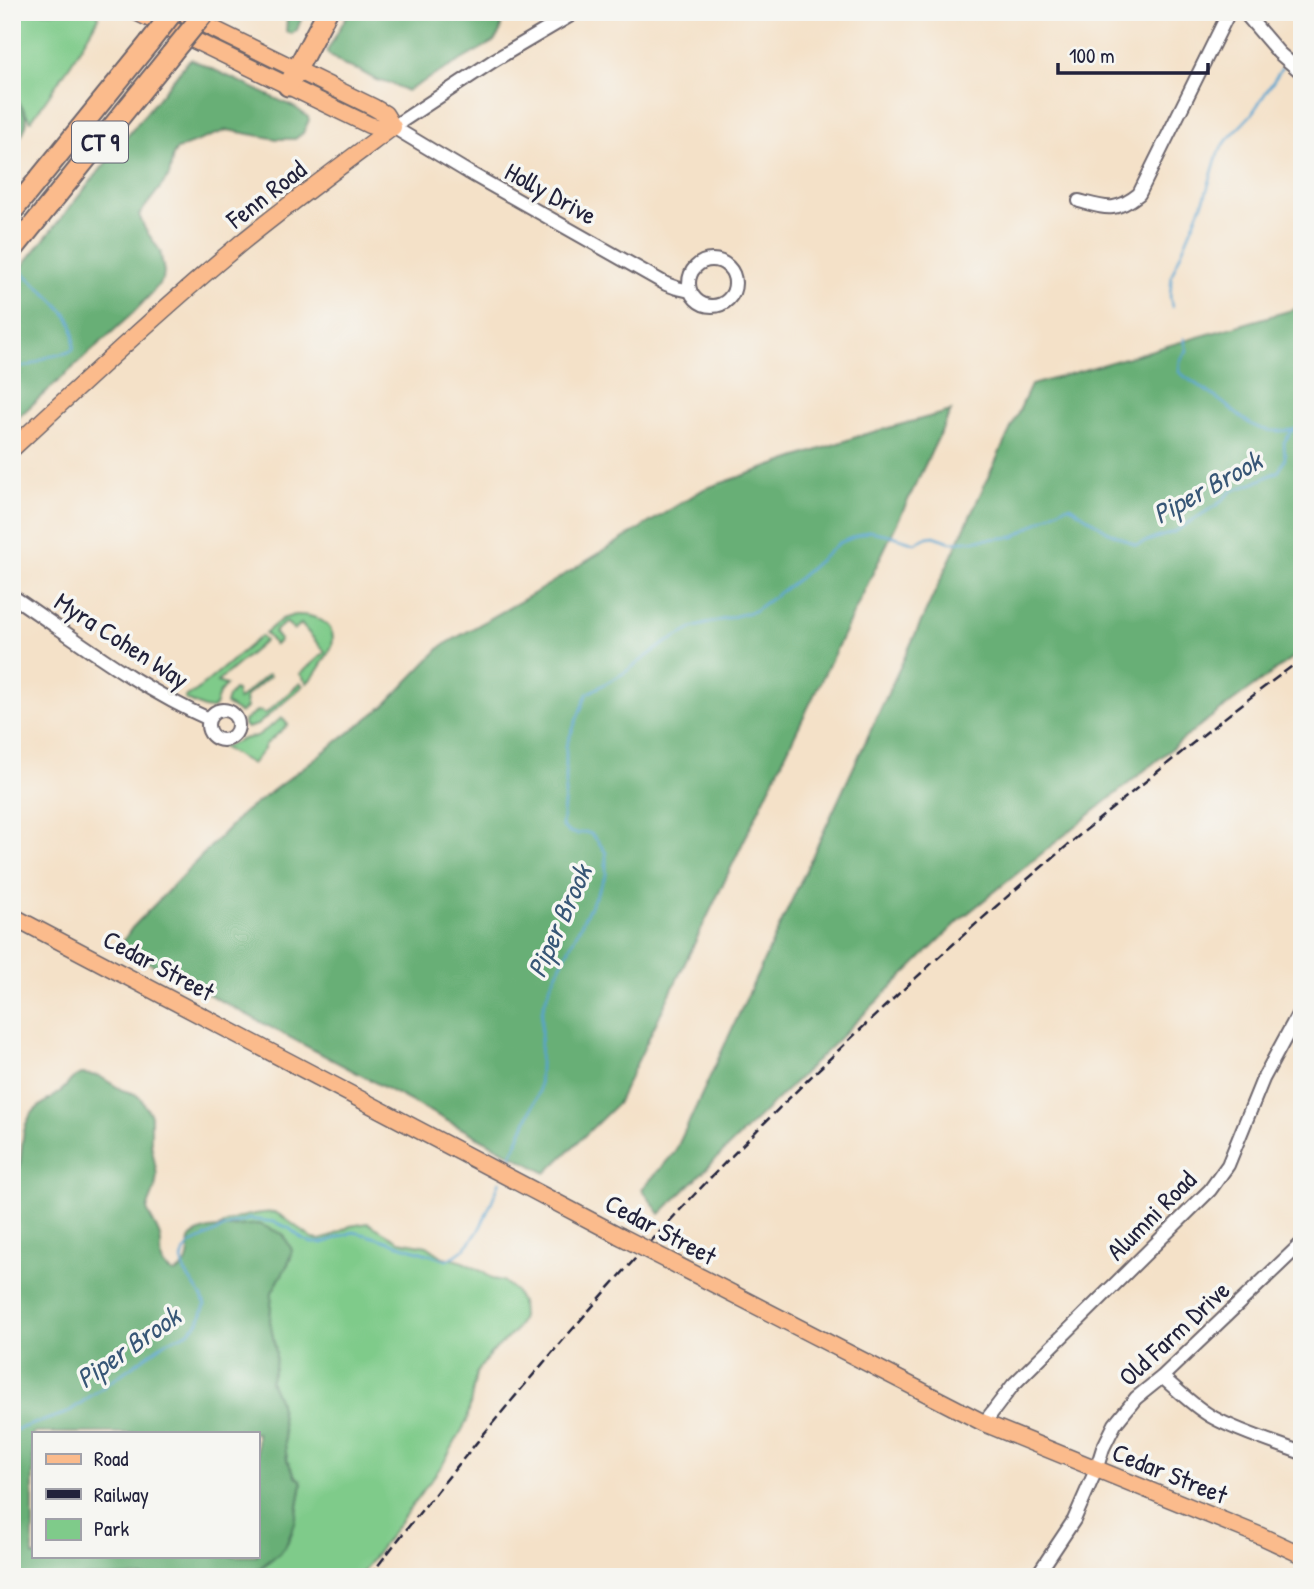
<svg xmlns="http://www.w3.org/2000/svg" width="1314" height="1589" font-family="'Patrick Hand',sans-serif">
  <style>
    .green { fill: #7fcb8a; stroke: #507662; stroke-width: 2 }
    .forest { fill: #67af76; stroke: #446858; stroke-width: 2; fill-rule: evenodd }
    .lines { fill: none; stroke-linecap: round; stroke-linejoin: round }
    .stream { stroke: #57a3cf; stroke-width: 2.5 }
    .minor-casing { stroke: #6c656c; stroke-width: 16 }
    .major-casing { stroke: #6c656c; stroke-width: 19 }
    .highway-casing { stroke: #6c656c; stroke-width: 23 }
    .minor { stroke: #fff; stroke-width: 12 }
    .major { stroke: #fbbb8c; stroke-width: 16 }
    .highway { stroke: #fbbb8c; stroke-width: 19 }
    .rail { stroke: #22223b; stroke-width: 2.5; stroke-dasharray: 10 5; stroke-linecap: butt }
    .major-bridge-casing { stroke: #6c656c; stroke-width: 19; stroke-linecap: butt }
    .highway-bridge-casing { stroke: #6c656c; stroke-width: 23; stroke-linecap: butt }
    .major-bridge { stroke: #fbbb8c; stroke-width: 16 }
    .highway-bridge { stroke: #fbbb8c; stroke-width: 19 }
    .labels { text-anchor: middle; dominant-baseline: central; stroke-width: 7; stroke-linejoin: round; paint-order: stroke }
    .shield { fill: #f6f6f2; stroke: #626272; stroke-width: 2 }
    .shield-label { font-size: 24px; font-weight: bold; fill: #22223b }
    .street-label { font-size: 26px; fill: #22223b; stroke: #f6f6f2 }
    .water-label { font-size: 28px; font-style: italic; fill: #375676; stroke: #f6f6f2 }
  </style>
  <rect width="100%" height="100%" fill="#f6f6f2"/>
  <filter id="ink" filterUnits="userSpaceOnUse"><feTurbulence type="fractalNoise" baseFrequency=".0143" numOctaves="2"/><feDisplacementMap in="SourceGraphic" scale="14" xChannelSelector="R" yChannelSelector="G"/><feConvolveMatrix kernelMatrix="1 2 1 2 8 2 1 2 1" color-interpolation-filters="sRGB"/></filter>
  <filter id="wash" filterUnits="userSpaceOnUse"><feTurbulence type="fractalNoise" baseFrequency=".00686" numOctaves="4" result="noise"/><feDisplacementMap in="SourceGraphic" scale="28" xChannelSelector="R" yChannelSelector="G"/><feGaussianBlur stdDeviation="1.57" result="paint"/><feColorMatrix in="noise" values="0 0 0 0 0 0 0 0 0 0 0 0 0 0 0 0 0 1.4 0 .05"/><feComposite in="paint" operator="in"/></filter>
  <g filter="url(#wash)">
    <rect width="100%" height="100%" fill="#f4e1c8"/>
    <!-- green -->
    <path class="green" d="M12 12H97L99 17 72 62 31 121 12 92Z
      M295 615C312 614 338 622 332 645 330 652 324 659 321 665 317 672 313 678 307 683L300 674 325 652 301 624 294 630 286 622 274 632 280 640 275 645 265 633 282 619Z
      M261 636 265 641 217 682 226 685 219 694 215 706 211 709 204 708 185 699V697L196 691Z
      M268 674 270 676 245 697 246 708 240 713 226 704 228 697 234 690 236 691 238 700Z
      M300 683 303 686 257 725 247 728 244 725V721L257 711 263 712 265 714Z
      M282 718 288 725 265 745 264 749 252 764 218 745 227 746 243 739 257 736Z
      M274 1212 282 1216 313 1239 320 1240 330 1237 350 1226 368 1223 399 1241 427 1246 443 1257 457 1260 465 1263 483 1272 492 1279 503 1281 515 1291 521 1303 522 1316 519 1324 514 1332 490 1354 476 1374 467 1421 443 1464 359 1577H247C256 1571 277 1558 283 1550 296 1533 298 1505 302 1484L292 1470 287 1460 281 1413 278 1399 270 1381 275 1368 276 1353 270 1321 272 1292 291 1258 270 1230 259 1224 218 1228C233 1217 255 1213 274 1212Z"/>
    <!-- forest -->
    <path class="forest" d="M281 12H304L297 30 292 34 286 32 287 18Z
      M349 12H501C502 24 502 33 493 42L407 91 392 84 376 80 358 70 345 66 328 54 327 51Z
      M191 59 296 108 308 117 309 120 303 133 295 139H277L227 130 177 149 173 155 169 176 139 215 145 229 160 251 164 272 163 279 151 294 133 313 12 423V279L188 61Z
      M12 92C29 118 34 121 12 148Z
      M1302 307V651L1202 724 962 918 660 1214 642 1189 675 1152 1031 385Z
      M951 411 617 1104 546 1173 119 947 132 928 242 814 384 706 442 646 533 594 704 489 862 435Z
      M82 1074 99 1076 122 1090 135 1094 141 1099 151 1115V1143L157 1175 155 1189 147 1209C150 1219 157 1227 160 1237 164 1252 155 1265 174 1273 184 1270 188 1262 189 1251 189 1248 188 1242 189 1240 191 1233 203 1231 209 1229L259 1224 283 1234 292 1250 288 1264 272 1292 270 1321 276 1353 275 1368 270 1381 278 1399 281 1413 287 1460 296 1477 301 1480 302 1484 295 1523 285 1548 280 1553 247 1577H12V1181C27 1162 17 1136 30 1116 38 1104 51 1100 61 1091 70 1084 69 1078 82 1074ZM257 1433V1556H33V1433Z"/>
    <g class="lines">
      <!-- stream -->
      <path class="stream" d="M12 264C26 275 64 307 71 322 74 330 74 342 73 350L66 353 47 357 29 366 12 368
        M1172 307 1170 296 1172 274 1205 197 1218 153 1228 139 1251 115 1282 68
        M1184 338 1187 351 1180 361 1179 372C1191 382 1203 388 1215 397 1244 417 1252 436 1292 430
        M506 1168 539 1092 542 1011 550 986 606 875V853L597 840 591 834 585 832 577 834 568 832 562 826 566 783V746L587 694 624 673 664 644 695 627 754 611 798 579 839 543 869 531 890 535 915 543 927 537 934 536 951 542 1014 537 1064 507 1070 506 1107 531 1136 545 1174 532 1218 504 1232 491 1254 483 1279 471 1285 459 1284 442 1293 430 1302 427
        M12 1431 67 1413 166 1342 187 1333 199 1322 205 1305 202 1297 185 1272 182 1260 184 1252 191 1244 232 1224 250 1219 274 1222 289 1228 301 1238 311 1243H323L353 1232 367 1235 447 1260C479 1246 487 1211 500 1181"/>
    </g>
  </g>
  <g filter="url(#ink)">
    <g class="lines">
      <defs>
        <path id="minor" d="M576 12 493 61 393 127 468 172 666 284 677 288 690 291
          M1244 12 1279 53 1302 73
          M1079 201C1106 208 1115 213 1139 194L1229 12
          M689 283a23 23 0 1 1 46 0a23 23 0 1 1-46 0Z
          M12 596C76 639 138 688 209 719
          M208 725a15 15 0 1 1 30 0a15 15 0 1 1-30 0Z
          M1162 1377C1179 1391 1195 1408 1214 1418 1242 1433 1273 1442 1302 1453
          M984 1423 1013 1385 1210 1190 1228 1165 1263 1079 1302 1007
          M1036 1577 1074 1520 1096 1470 1103 1448 1115 1424 1136 1398 1162 1377 1302 1243"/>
        <path id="major" d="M136 12 369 125 379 128 393 127
          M179 12 373 107 385 114 393 127
          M12 449C87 379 162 309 241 243 290 203 342 165 393 127
          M12 916 620 1236
          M677 1265 984 1423 1261 1536 1302 1555"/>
        <path id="highway" d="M288 86 327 12
          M12 212 149 43
          M12 251 171 54"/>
      </defs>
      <!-- minor casing -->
      <use href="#minor" class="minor-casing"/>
      <!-- major casing -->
      <use href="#major" class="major-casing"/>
      <!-- highway casing -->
      <use href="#highway" class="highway-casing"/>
      <!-- minor -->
      <use href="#minor" class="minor"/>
      <!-- major -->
      <use href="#major" class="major"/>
      <!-- highway -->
      <use href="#highway" class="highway"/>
      <!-- rail -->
      <path class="rail" d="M369 1577C472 1445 579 1317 694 1195 838 1044 993 903 1156 773 1204 734 1252 695 1302 659"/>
      <defs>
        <path id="major-bridge" d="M620 1236 677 1265"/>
        <path id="highway-bridge" d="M149 43 173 12
          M171 54 205 12"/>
      </defs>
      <!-- major-bridge casing -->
      <use href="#major-bridge" class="major-bridge-casing"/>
      <!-- highway-bridge casing -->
      <use href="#highway-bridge" class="highway-bridge-casing"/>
      <!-- major-bridge -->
      <use href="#major-bridge" class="major-bridge"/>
      <!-- highway-bridge -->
      <use href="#highway-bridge" class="highway-bridge"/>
    </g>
  </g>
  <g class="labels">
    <!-- shield labels -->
    <rect class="shield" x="72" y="121.5" width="56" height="41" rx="5"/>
    <g class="shield-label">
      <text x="100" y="142">CT 9</text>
    </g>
    <!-- street labels -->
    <g class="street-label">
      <text transform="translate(551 193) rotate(29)">Holly Drive</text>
      <text transform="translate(266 194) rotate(-38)">Fenn Road</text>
      <text transform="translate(122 640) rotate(33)">Myra Cohen Way</text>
      <text transform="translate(159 965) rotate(28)">Cedar Street</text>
      <text transform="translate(1151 1215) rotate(-45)">Alumni Road</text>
      <text transform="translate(661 1229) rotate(28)">Cedar Street</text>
      <text transform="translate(1174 1333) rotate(-43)">Old Farm Drive</text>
      <text transform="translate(1170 1473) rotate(22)">Cedar Street</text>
    </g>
    <!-- water labels -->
    <g class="water-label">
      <text transform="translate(1207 487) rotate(-29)">Piper Brook</text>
      <text transform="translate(559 921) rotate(-66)">Piper Brook</text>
      <text transform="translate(128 1347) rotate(-35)">Piper Brook</text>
    </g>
  </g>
  <!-- margin -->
  <rect width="1314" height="1589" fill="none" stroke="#f6f6f2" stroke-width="42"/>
  <!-- legend -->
  <rect x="32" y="1432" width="228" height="126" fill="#f6f6f2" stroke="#a1a1a9" stroke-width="2"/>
  <rect x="46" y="1454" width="35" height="10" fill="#fbbb8c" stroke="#a1a1a9" stroke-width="2"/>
  <text x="94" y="1466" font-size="21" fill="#22223b">Road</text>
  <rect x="46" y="1489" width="35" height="10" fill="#22223b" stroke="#a1a1a9" stroke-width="2"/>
  <text x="94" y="1502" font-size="21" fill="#22223b">Railway</text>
  <rect x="46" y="1519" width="35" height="21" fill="#7fcb8a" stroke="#a1a1a9" stroke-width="2"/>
  <text x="94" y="1536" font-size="21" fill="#22223b">Park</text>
  <!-- scale -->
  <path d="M1058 63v10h150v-10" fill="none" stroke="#22223b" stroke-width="3.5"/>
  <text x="1069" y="63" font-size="21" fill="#22223b" stroke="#f6f6f2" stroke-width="5" paint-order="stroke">100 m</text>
</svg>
